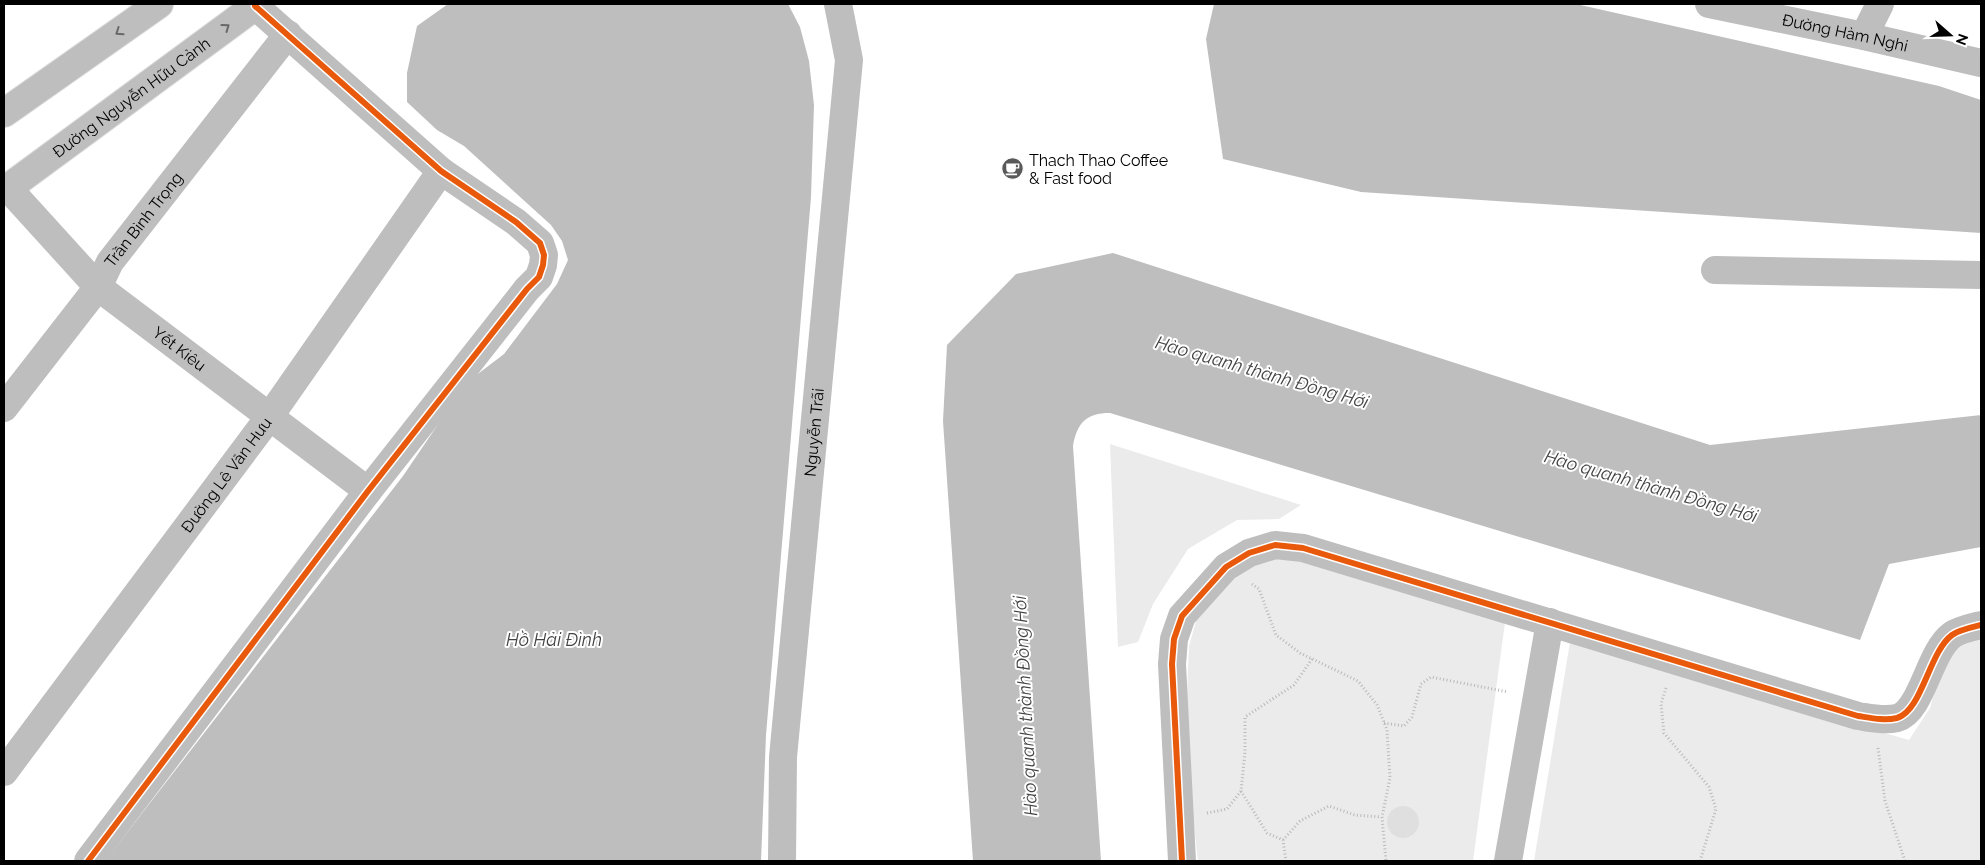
<svg xmlns="http://www.w3.org/2000/svg" width="1985" height="865" font-family="Raleway,sans-serif">
  <style>
    .green { fill: #ebebeb }
    .water { fill: #bebebe }
    .building { fill: #dfdfdf }
    .lines { fill: none; stroke-linecap: round; stroke-linejoin: round }
    .major-casing { stroke: #dbdbdb; stroke-width: 30 }
    .path { stroke: #b9b9b9; stroke-width: 3; stroke-dasharray: 1 2.5; stroke-linecap: butt }
    .minor { stroke: #bebebe; stroke-width: 28 }
    .major { stroke: #bebebe; stroke-width: 28 }
    .cycleway-casing { stroke: #fff; stroke-width: 9 }
    .cycleway { stroke: #e8590c; stroke-width: 6 }
    .oneway { stroke: #686868 }
    .labels { text-anchor: middle; dominant-baseline: central; stroke-width: 4; stroke-linejoin: round; paint-order: stroke }
    .street-label { font-size: 16px; fill: #000; stroke: #fff }
    .poi-label { font-size: 16px; fill: #000; stroke: #fff; text-anchor: start }
    .water-label { font-size: 18px; font-style: italic; fill: #434343; stroke: #fff }
  </style>
  <rect width="100%" height="100%" fill="#fff"/>
  <!-- green -->
  <path class="green" d="M1110 444 1301 505 1279 519 1237 520 1188 549 1153 604 1138 642 1118 647Z
    M1295 554 1506 615 1473 861H1198L1185 746 1189 646 1198 614 1244 565Z
    M1981 636V861H1534L1570 642 1909 740 1930 708 1942 665 1960 645Z"/>
  <!-- water -->
  <path class="water" d="M448 4H788L800 27 809 61 814 105 811 197 766 735 761 861H105L403 476 466 383 504 354 557 284 568 260 562 241 551 225 464 146 437 130 407 102V73L417 26Z
    M1214 4H1576L1939 86 1981 100V233L1361 192 1223 159 1206 39Z
    M1113 253 1710 445 1981 415V547L1889 564 1860 640 1110 413C1086 413 1077 423 1073 446L1101 861H973L943 421 947 345 1016 274Z"/>
  <!-- building -->
  <path class="building" d="M1387 822a16 16 0 1 1 32 0a16 16 0 1 1-32 0Z"/>
  <g class="lines">
    <defs>
      <g id="major">
        <path d="M4 113 159 4"/>
        <path id="s6" d="M4 191 258 4"/>
      </g>
    </defs>
    <!-- major casing -->
    <use href="#major" class="major-casing"/>
    <!-- path -->
    <path class="path" d="M1252 584 1259 589 1276 635 1300 653 1358 681 1377 705 1387 730 1390 778 1382 817 1386 861
      M1666 688 1661 704 1664 733 1709 787 1716 809 1700 861
      M1384 723 1404 726 1412 717 1421 684 1431 677 1508 692
      M1878 748 1885 801 1905 861
      M1241 791 1267 833 1283 840 1286 861
      M1207 813 1227 809 1241 791 1245 752V717L1294 685 1312 659
      M1283 840 1300 821 1329 806 1355 815 1381 817"/>
    <!-- minor -->
    <g class="minor">
      <path id="s1" d="M1709 4 1864 36 1981 63"/>
      <path d="M1864 36 1880 4"/>
      <path id="s2" d="M8 188 98 287 368 491"/>
      <path d="M1715 270 1981 275"/>
      <path id="s3" d="M4 408 98 287 110 262 288 34"/>
      <path id="s4" d="M4 772 270 416 441 171"/>
      <path d="M88 861 368 491 527 289 539 277 543 265 544 255 540 243 516 222 441 171 255 6"/>
      <path id="s5" d="M782 861 783 757 849 60 838 4"/>
      <path d="M1182 861 1172 664 1174 639 1182 616 1226 567 1249 553 1275 545 1303 548 1858 716C1871 718 1884 721 1897 718 1922 711 1929 652 1952 635 1959 630 1973 627 1981 625"/>
      <path d="M1508 861 1550 622"/>
    </g>
    <!-- major -->
    <use href="#major" class="major"/>
    <defs>
      <path id="cycleway" d="M88 861 368 491 527 289 539 277 543 265 544 255 540 243 516 222 441 171 255 6
        M1182 861 1172 664 1174 639 1182 616 1226 567 1249 553 1275 545 1303 548 1858 716C1871 718 1884 721 1897 718 1922 711 1929 652 1952 635 1959 630 1973 627 1981 625"/>
    </defs>
    <!-- cycleway casing -->
    <use href="#cycleway" class="cycleway-casing"/>
    <!-- cycleway -->
    <use href="#cycleway" class="cycleway"/>
  </g>
  <!-- one-way arrows -->
  <defs><path id="oneway-chevron" d="M-2-3.5L2.5 0L-2 3.5" fill="none" stroke-width="1.6" stroke-linecap="round" stroke-linejoin="round" transform="scale(1.25)"/></defs>
  <g class="oneway">
    <use href="#oneway-chevron" transform="translate(226 27) rotate(-36)"/>
    <use href="#oneway-chevron" transform="translate(119 32) rotate(145)"/>
  </g>
  <!-- icons -->
  <defs>
    <symbol id="cafe-disc" viewBox="-11 -11 22 22"><circle r="9.5" fill="#595959" stroke="#fff"/><path d="M-5.5-4.5H6V0H3Q3 3.5 0 3.5H-2.5Q-5.5 3.5-5.5 0ZM3-3.2v2h1.7v-2ZM-6 4.5H4V6H-6Z" fill="#fff"/></symbol>
  </defs>
  <g fill-rule="evenodd">
    <use href="#cafe-disc" x="1000" y="156" width="25" height="25"/>
  </g>
  <g class="labels">
    <!-- street labels -->
    <g class="street-label">
      <text stroke="none"><textPath href="#s1" startOffset="139">Đường Hàm Nghi</textPath></text>
      <text stroke="none"><textPath href="#s6" startOffset="158">Đường Nguyễn Hữu Cảnh</textPath></text>
      <text stroke="none"><textPath href="#s3" startOffset="235">Trần Bình Trọng</textPath></text>
      <text stroke="none"><textPath href="#s2" startOffset="236">Yết Kiêu</textPath></text>
      <text stroke="none"><textPath href="#s5" startOffset="430">Nguyễn Trãi</textPath></text>
      <text stroke="none"><textPath href="#s4" startOffset="371">Đường Lê Văn Hưu</textPath></text>
    </g>
    <!-- poi labels -->
    <g class="poi-label">
      <text x="1029" y="160">Thach Thao Coffee<tspan x="1029" dy="18">&amp; Fast food</tspan></text>
    </g>
    <!-- water labels -->
    <g class="water-label">
      <text transform="translate(1262 372) rotate(16)">Hào quanh thành Đồng Hới</text>
      <text transform="translate(1651 486) rotate(16)">Hào quanh thành Đồng Hới</text>
      <text x="554" y="639">Hồ Hải Đình</text>
      <text transform="translate(1025 706) rotate(-93)">Hào quanh thành Đồng Hới</text>
    </g>
  </g>
  <!-- border -->
  <rect width="1985" height="865" fill="none" stroke="#000000" stroke-width="10"/>
  <!-- north arrow -->
  <g transform="translate(1950 35) rotate(110)" stroke="#ffffff" stroke-width="4" paint-order="stroke">
  <path d="M0-4L9 19L0 12L-9 19Z" fill="#000000"/>
  <text y="-8" font-size="14" font-weight="bold" text-anchor="middle" fill="#000000">N</text>
  </g>
</svg>
